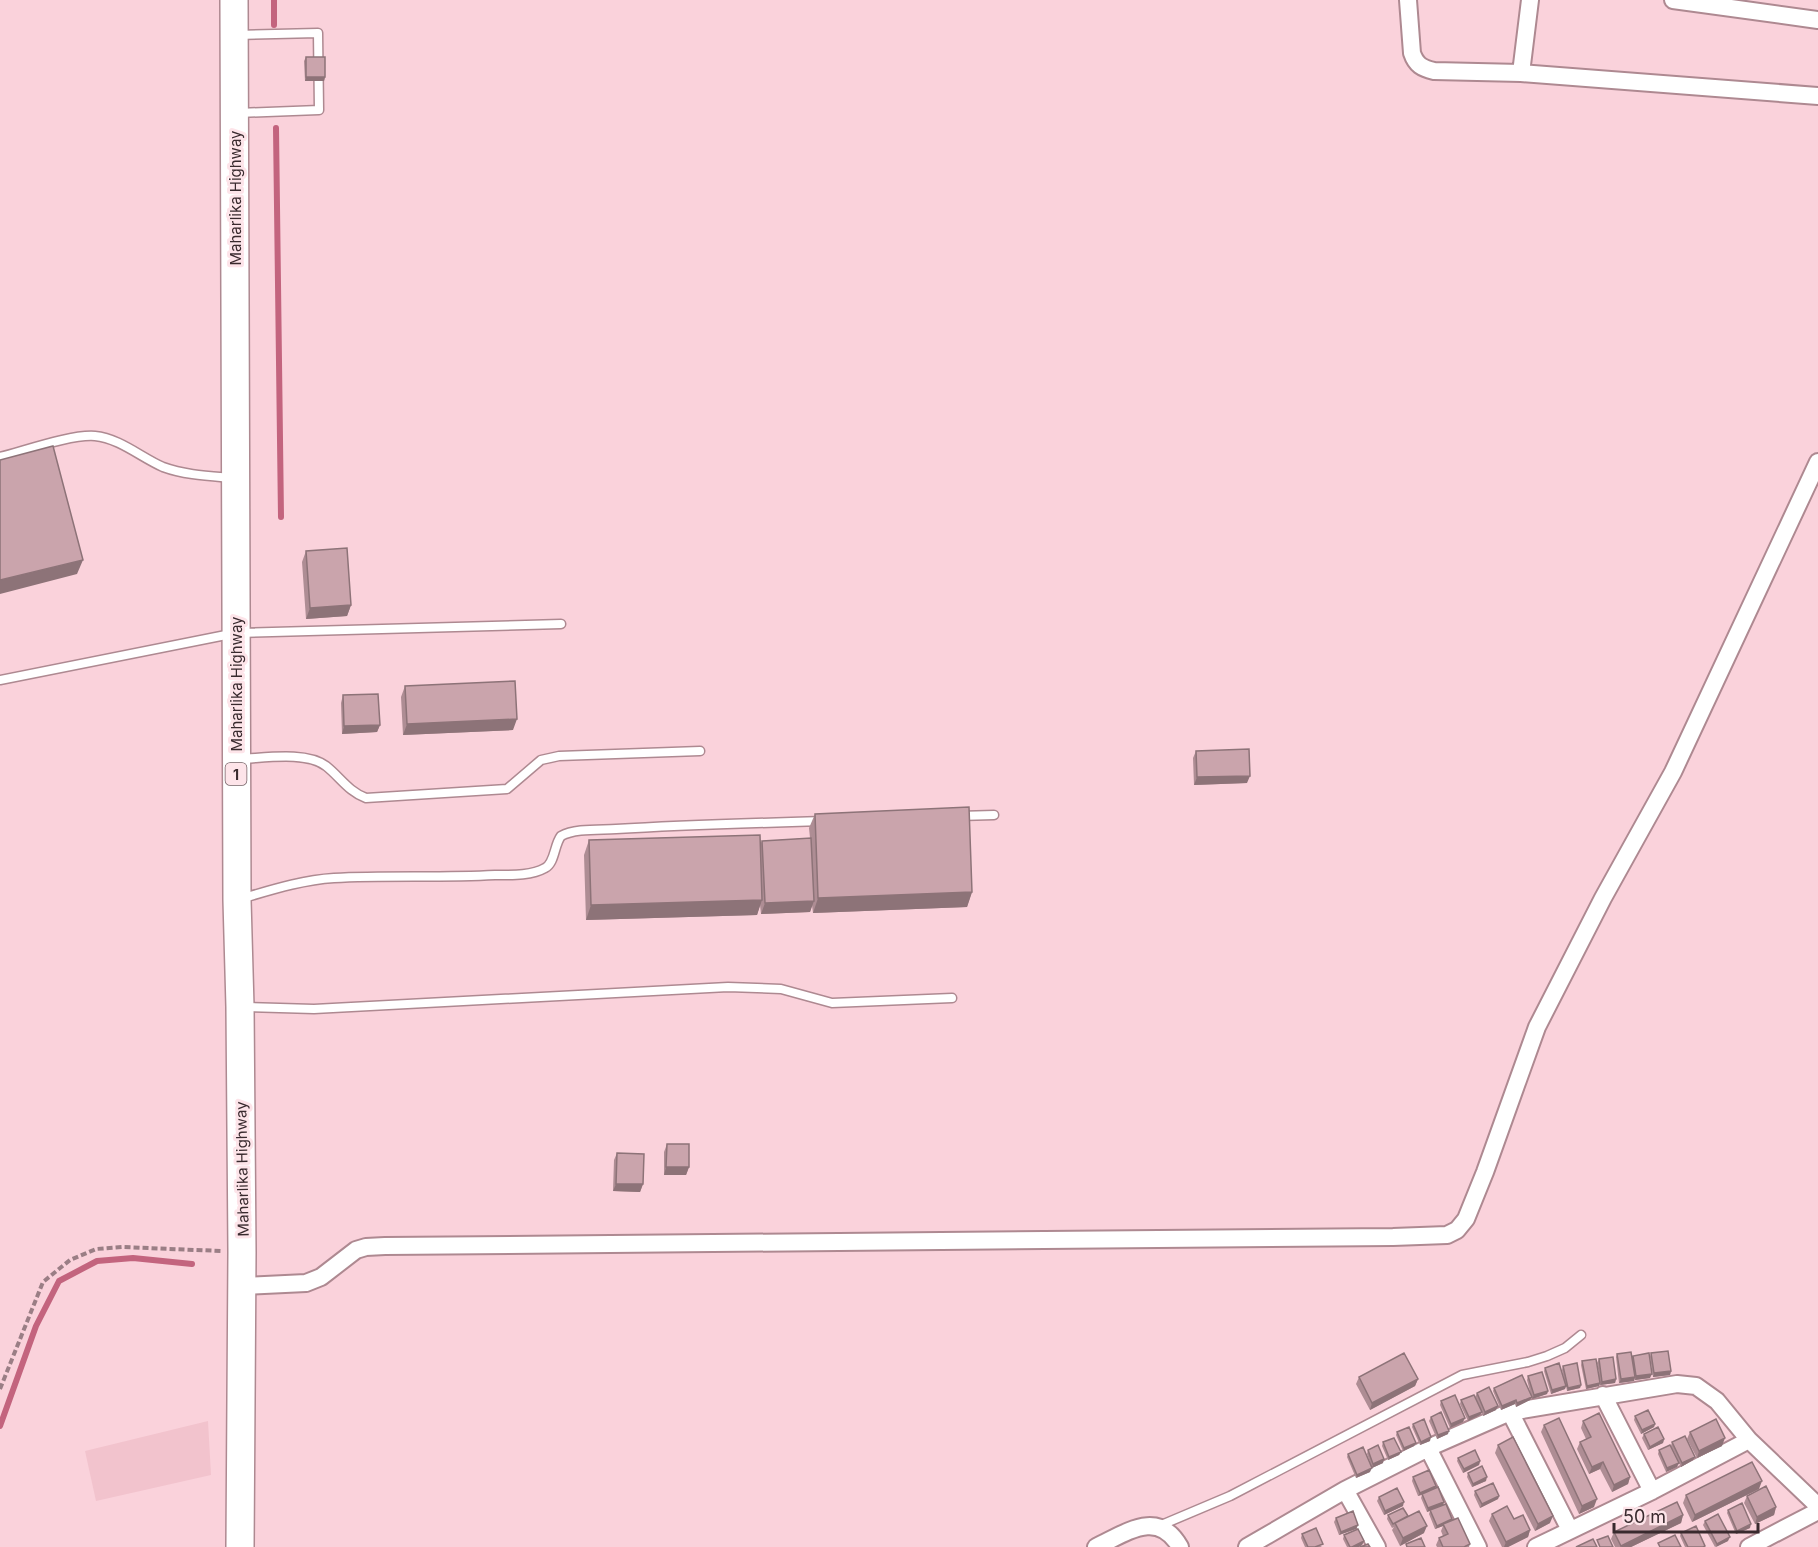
<svg xmlns="http://www.w3.org/2000/svg" width="1818" height="1547" font-family="Inter,sans-serif">
  <style>
    .built { fill: #f2c3cd }
    .lines { fill: none; stroke-linecap: round; stroke-linejoin: round }
    .stream { stroke: #c3647e; stroke-width: 6 }
    .service-casing { stroke: #ae8991; stroke-width: 11 }
    .minor-casing { stroke: #ae8991; stroke-width: 20 }
    .primary-casing { stroke: #ae8991; stroke-width: 30 }
    .path { stroke: #9a7e85; stroke-width: 4; stroke-dasharray: 6 3; stroke-linecap: butt }
    .service { stroke: #fff; stroke-width: 8 }
    .minor { stroke: #fff; stroke-width: 16 }
    .primary { stroke: #fff; stroke-width: 27 }
    .wall { fill: #ae8d94 }
    .shaded-wall { fill: #8d7378 }
    .building { fill: #caa4ac; stroke: #8d7378; stroke-width: 1.5 }
    .labels { text-anchor: middle; dominant-baseline: central; stroke-width: 6; stroke-linejoin: round; paint-order: stroke }
    .shield { fill: #fde4e9; stroke: #746266; stroke-width: 1.5 }
    .shield-label { font-size: 14px; font-weight: bold; fill: #392a2e }
    .street-label { font-size: 15px; fill: #392a2e; stroke: #fde4e9 }
  </style>
  <rect width="100%" height="100%" fill="#fad2db"/>
  <!-- built -->
  <path class="built" d="M208 1421 211 1475 96 1501 85 1451Z"/>
  <g class="lines">
    <!-- stream -->
    <path class="stream" d="M274 0V25
      M276 128 281 517
      M0 1426 36 1326 59 1281 97 1261 133 1258 192 1264"/>
    <defs>
      <path id="service" d="M236 35 318 33 319 110 238 113
        M0 457C24 451 72 434 95 436 119 438 142 458 163 467 185 475 209 476 232 478
        M0 680 236 633 561 624
        M240 759C265 758 306 751 326 766 340 777 349 792 366 798L507 789 541 760 559 756 700 751
        M959 816 994 815
        M240 899C271 890 302 880 334 878 387 875 441 878 495 875 510 875 531 876 545 868 555 863 554 845 561 836 575 828 600 830 616 829 685 825 754 823 823 821
        M244 1007 314 1009 728 987 781 989 832 1003 952 998
        M1159 1526 1230 1496 1462 1375 1528 1362 1547 1356 1565 1348 1581 1335"/>
      <path id="minor" d="M1408 0 1412 53C1416 65 1422 68 1434 71L1521 73 1818 96
        M1673 0 1818 20
        M1521 73 1530 0
        M242 1286 306 1283 321 1277 356 1250 366 1247 385 1246 1393 1237 1447 1235 1457 1230 1466 1219 1485 1172 1537 1027 1603 898 1673 772 1818 462
        M1603 1395 1652 1491
        M1510 1412 1570 1530
        M1428 1448 1478 1547
        M1345 1490 1377 1547
        M1096 1547C1126 1533 1158 1508 1180 1547
        M1247 1547 1345 1490 1428 1448 1510 1412 1677 1384 1696 1386 1717 1401 1749 1440 1818 1506
        M1536 1547 1652 1491 1749 1440
        M1749 1547 1818 1511"/>
      <path id="primary" d="M234 0 237 900 240 1007 242 1252 240 1547"/>
    </defs>
    <!-- service casing -->
    <use href="#service" class="service-casing"/>
    <!-- minor casing -->
    <use href="#minor" class="minor-casing"/>
    <!-- primary casing -->
    <use href="#primary" class="primary-casing"/>
    <!-- path -->
    <path class="path" d="M0 1389 43 1282 70 1260 96 1249 122 1247 221 1251"/>
    <!-- service -->
    <use href="#service" class="service"/>
    <!-- minor -->
    <use href="#minor" class="minor"/>
    <!-- primary -->
    <use href="#primary" class="primary"/>
  </g>
  <!-- wall -->
  <path class="wall" d="M306 57 325 77 324 81H305L304 61Z
    M306 551 351 605 347 616 306 619 302 562Z
    M405 686 513 730 403 735 401 697Z
    M343 695 380 725 377 732 342 734 341 703Z
    M1196 751 1247 783 1194 785 1193 758Z
    M815 814 972 892 967 907 813 913 812 905 810 912 761 914 760 905 757 915 586 920 584 855 589 840 760 845 762 841 810 838 809 828Z
    M667 1144 689 1167 686 1175H664V1152Z
    M617 1153 643 1184 640 1192 613 1191 614 1160Z
    M1651 1353 1671 1371 1670 1375 1653 1377 1650 1357Z
    M1617 1354 1632 1359 1633 1356 1650 1378 1635 1380V1378L1634 1381 1619 1383 1616 1357Z
    M1599 1359 1616 1379 1615 1383 1600 1385V1384L1599 1386 1586 1389 1581 1365 1582 1361 1599 1374 1597 1363Z
    M1563 1366 1581 1385 1580 1388 1567 1391 1566 1386 1565 1389 1551 1394 1544 1371 1545 1368 1564 1379 1562 1370Z
    M1528 1376 1548 1391 1547 1394 1532 1399 1527 1380Z
    M1359 1377 1418 1379 1415 1386 1370 1410 1356 1384Z
    M1494 1388 1530 1400 1516 1407 1515 1404 1501 1410 1493 1391Z
    M1477 1393 1496 1410 1483 1416 1482 1412 1480 1415 1468 1421 1460 1404 1461 1400 1475 1397Z
    M1441 1401 1463 1422 1450 1428 1440 1405Z
    M1635 1416 1655 1424 1654 1427 1641 1434 1634 1420Z
    M1431 1417 1448 1434 1437 1439 1429 1421Z
    M1583 1421 1630 1477 1628 1484 1612 1492 1600 1469 1589 1474 1577 1449 1580 1442 1586 1439 1581 1428Z
    M1413 1424 1430 1441 1420 1445 1412 1427Z
    M1544 1425 1594 1507 1579 1514 1541 1432Z
    M1397 1432 1414 1446 1403 1451 1396 1435Z
    M1690 1432 1722 1446 1697 1458 1687 1439Z
    M1644 1434 1664 1439 1663 1443 1648 1450 1642 1438Z
    M1383 1442 1401 1452 1399 1455 1388 1460 1382 1446Z
    M1672 1442 1693 1460 1681 1467 1673 1450 1677 1467 1666 1472 1658 1454 1659 1450 1671 1446Z
    M1498 1445 1550 1523 1535 1531 1495 1453Z
    M1368 1450 1383 1463 1372 1468 1367 1454Z
    M1348 1454 1370 1472 1356 1478 1347 1457Z
    M1458 1458 1480 1461 1479 1465 1463 1473 1457 1461Z
    M1468 1473 1486 1481 1472 1487 1467 1477Z
    M1413 1477 1436 1486 1435 1488 1444 1502 1443 1505 1452 1519 1451 1521 1470 1544 1469 1547H1437L1436 1545 1439 1538 1443 1536 1441 1531 1443 1526 1435 1529 1429 1514 1430 1511 1427 1512 1421 1498 1422 1495 1418 1496 1412 1481Z
    M1759 1489 1692 1522 1683 1503 1686 1495Z
    M1475 1491 1499 1496 1498 1499 1480 1508 1474 1495Z
    M1747 1496 1776 1507 1774 1515 1755 1524 1744 1503Z
    M1379 1497 1403 1506 1384 1515 1377 1501Z
    M1728 1510 1750 1528 1736 1534 1727 1513Z
    M1492 1514 1514 1519 1530 1530 1528 1537 1508 1547H1502L1489 1521Z
    M1388 1515 1408 1516 1424 1533 1400 1546 1392 1530 1394 1527 1392 1528 1387 1519Z
    M1683 1515 1681 1523 1631 1547H1615L1611 1539 1614 1532Z
    M1336 1518 1358 1525 1356 1529 1339 1535 1334 1522Z
    M1705 1521 1728 1541 1715 1547 1703 1525Z
    M1681 1533 1705 1547H1685L1680 1536Z
    M1302 1534 1322 1547H1305L1301 1538Z
    M1344 1535 1364 1541 1362 1545 1359 1547H1347L1343 1539Z"/>
  <!-- shaded-wall -->
  <path class="shaded-wall" d="M306 77H325L324 81H305Z
    M83 560 77 574 0 594V580Z
    M351 605 347 616 306 619 310 608Z
    M517 719 513 730 403 735 407 724Z
    M380 725 377 732 342 734 344 726Z
    M1250 776 1247 783 1194 785 1197 777Z
    M972 892 967 907 813 913 818 898Z
    M762 900 757 915 586 920 591 905Z
    M814 901 810 912 761 914 765 903Z
    M666 1167H689L686 1175H664Z
    M616 1184H643L640 1192 613 1191Z
    M1671 1371 1670 1375 1653 1377 1654 1373Z
    M1652 1374 1650 1378 1635 1380 1636 1376Z
    M1635 1377 1634 1381 1619 1383 1621 1379Z
    M1418 1379 1415 1386 1370 1410 1372 1403Z
    M1616 1379 1615 1383 1600 1385 1602 1382Z
    M1600 1383 1599 1386 1586 1389 1587 1386Z
    M1581 1385 1580 1388 1567 1391 1568 1388Z
    M1566 1386 1565 1389 1551 1394 1552 1390Z
    M1548 1391 1547 1394 1532 1399 1534 1395Z
    M1532 1397 1530 1400 1516 1407 1517 1403Z
    M1516 1400 1515 1404 1501 1410 1502 1406Z
    M1498 1406 1496 1410 1483 1416 1485 1412Z
    M1482 1412 1480 1415 1468 1421 1469 1417Z
    M1465 1418 1463 1422 1450 1428 1451 1424Z
    M1655 1424 1654 1427 1641 1434 1642 1430Z
    M1449 1431 1448 1434 1437 1439 1438 1435Z
    M1431 1437 1430 1441 1420 1445 1421 1442Z
    M1725 1438 1722 1446 1697 1458 1699 1451Z
    M1664 1439 1663 1443 1648 1450 1650 1447Z
    M1416 1443 1414 1446 1403 1451 1404 1448Z
    M1401 1452 1399 1455 1388 1460 1389 1457Z
    M1695 1457 1693 1460 1681 1467 1682 1463Z
    M1384 1459 1383 1463 1372 1468 1373 1464Z
    M1480 1461 1479 1465 1463 1473 1464 1469Z
    M1603 1462 1600 1469 1589 1474 1592 1467Z
    M1679 1463 1677 1467 1666 1472 1667 1468Z
    M1372 1468 1370 1472 1356 1478 1357 1475Z
    M1487 1477 1486 1481 1472 1487 1473 1484Z
    M1630 1477 1628 1484 1612 1492 1614 1485Z
    M1762 1481 1759 1489 1692 1522 1695 1515Z
    M1436 1486 1434 1489 1418 1496 1420 1493Z
    M1499 1496 1498 1499 1480 1508 1482 1504Z
    M1597 1499 1594 1507 1579 1514 1582 1506Z
    M1404 1502 1403 1506 1384 1515 1385 1511Z
    M1444 1502 1443 1505 1427 1512 1428 1508Z
    M1776 1507 1774 1515 1755 1524 1757 1517Z
    M1683 1515 1681 1523 1631 1547H1620Z
    M1553 1516 1550 1523 1535 1531 1538 1524Z
    M1452 1519 1451 1522 1443 1524V1526L1435 1529 1437 1526Z
    M1751 1524 1750 1528 1736 1534 1737 1531Z
    M1358 1525 1356 1529 1339 1535 1341 1532Z
    M1427 1526 1424 1533 1400 1546 1403 1538Z
    M1530 1530 1528 1537 1508 1547H1504L1506 1542Z
    M1730 1537 1728 1541 1716 1547 1717 1544Z
    M1364 1541 1362 1545 1359 1547H1352Z"/>
  <!-- building -->
  <path class="building" d="M306 57H325V77H306Z
    M53 446 83 560 0 580V460Z
    M347 548 351 605 310 608 306 551Z
    M515 681 517 719 407 724 405 686Z
    M378 694 380 725 344 726 343 695Z
    M1249 749 1250 776 1197 777 1196 751Z
    M969 807 972 892 818 898 815 814Z
    M760 835 762 900 591 905 589 840Z
    M811 838 814 901 765 903 762 841Z
    M667 1144H689V1167H666Z
    M617 1153 644 1154 643 1184H616Z
    M1668 1351 1671 1371 1654 1373 1651 1353Z
    M1631 1352 1635 1377 1621 1379 1617 1354Z
    M1404 1353 1418 1379 1372 1403 1359 1377Z
    M1649 1353 1652 1374 1636 1376 1633 1356Z
    M1613 1357 1616 1379 1602 1382 1599 1359Z
    M1596 1359 1600 1383 1587 1386 1582 1361Z
    M1559 1363 1566 1386 1552 1390 1545 1368Z
    M1577 1363 1581 1385 1568 1388 1563 1366Z
    M1542 1372 1548 1391 1534 1395 1528 1376Z
    M1522 1375 1532 1397 1517 1403 1516 1400 1502 1406 1494 1388Z
    M1489 1387 1498 1406 1485 1412 1477 1393Z
    M1455 1395 1465 1418 1451 1424 1441 1401Z
    M1474 1395 1482 1412 1469 1417 1461 1400Z
    M1648 1410 1655 1424 1642 1430 1635 1416Z
    M1441 1412 1449 1431 1438 1435 1431 1417Z
    M1599 1413 1630 1477 1614 1485 1603 1462 1592 1467 1580 1442 1591 1437 1583 1421Z
    M1559 1418 1597 1499 1582 1506 1544 1425Z
    M1424 1419 1431 1437 1421 1442 1413 1424Z
    M1716 1419 1725 1438 1699 1451 1690 1432Z
    M1409 1427 1416 1443 1404 1448 1397 1432Z
    M1658 1427 1664 1439 1650 1447 1644 1434Z
    M1685 1436 1695 1457 1682 1463 1672 1442Z
    M1513 1437 1553 1516 1538 1524 1498 1445Z
    M1394 1438 1401 1452 1389 1457 1383 1442Z
    M1378 1445 1384 1459 1373 1464 1368 1450Z
    M1670 1445 1679 1463 1667 1468 1659 1450Z
    M1363 1447 1372 1468 1357 1475 1348 1454Z
    M1475 1450 1480 1461 1464 1469 1458 1458Z
    M1752 1462 1762 1481 1695 1515 1686 1495Z
    M1482 1466 1487 1477 1473 1484 1468 1473Z
    M1429 1470 1436 1486 1420 1493 1413 1477Z
    M1493 1483 1499 1496 1482 1504 1475 1491Z
    M1766 1486 1776 1507 1757 1517 1747 1496Z
    M1438 1487 1444 1502 1428 1508 1422 1494Z
    M1397 1488 1404 1502 1385 1511 1379 1497Z
    M1677 1502 1683 1515 1621 1546 1614 1532Z
    M1742 1503 1751 1524 1737 1531 1728 1510Z
    M1446 1504 1452 1519 1437 1526 1430 1510Z
    M1507 1506 1514 1519 1523 1515 1530 1530 1506 1542 1492 1514Z
    M1403 1508 1408 1516 1393 1524 1388 1515Z
    M1353 1511 1358 1525 1341 1532 1336 1518Z
    M1419 1511 1427 1526 1403 1538 1395 1523Z
    M1718 1514 1730 1537 1717 1544 1705 1521Z
    M1458 1518 1470 1544 1464 1547H1443L1439 1538 1448 1534 1443 1524Z
    M1696 1526 1705 1546 1703 1547H1688L1681 1533Z
    M1316 1528 1323 1544 1315 1547H1308L1302 1534Z
    M1358 1529 1364 1541 1352 1547H1350L1344 1535Z
    M1675 1535 1681 1547H1660L1658 1543Z
    M1608 1536 1613 1547H1600L1597 1540Z
    M1421 1538 1425 1547H1407L1406 1544Z
    M1593 1539 1597 1547H1576Z
    M1368 1544 1370 1547H1360Z"/>
  <g class="labels">
    <!-- shield labels -->
    <rect class="shield" x="225.5" y="763" width="21" height="22" rx="4.5"/>
    <g class="shield-label">
      <text x="236" y="774">1</text>
    </g>
    <!-- street labels -->
    <g class="street-label">
      <text transform="translate(235 198) rotate(-90)">Maharlika Highway</text>
      <text transform="translate(236 684) rotate(-90)">Maharlika Highway</text>
      <text transform="translate(242 1169) rotate(-91)">Maharlika Highway</text>
    </g>
  </g>
  <!-- scale -->
  <path d="M1614 1523v9h144v-9" fill="none" stroke="#392a2e" stroke-width="3"/>
  <text x="1623" y="1523" font-size="18" fill="#392a2e" stroke="#fde4e9" stroke-width="4.5" paint-order="stroke">50 m</text>
</svg>
